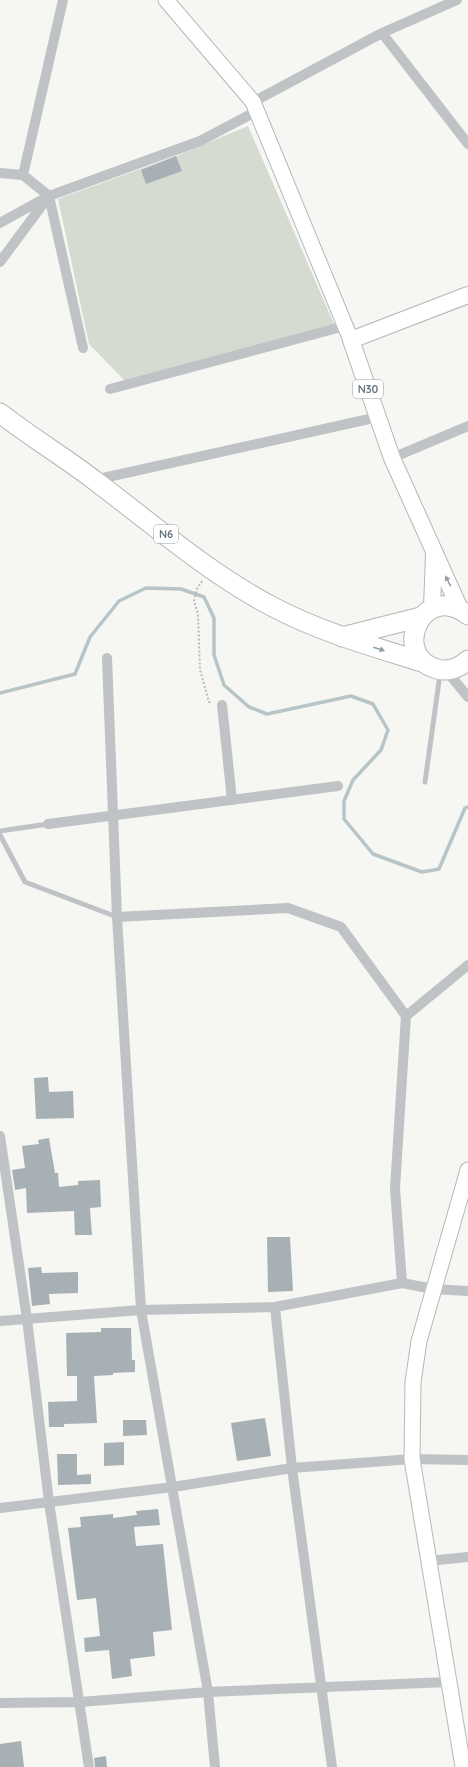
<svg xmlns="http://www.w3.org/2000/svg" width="468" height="1767" font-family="Quicksand,sans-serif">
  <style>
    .green { fill: #d6dbd1 }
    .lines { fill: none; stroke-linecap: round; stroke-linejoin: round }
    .stream { stroke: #b7c5c8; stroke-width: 3.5 }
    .building { fill: #a7b1b5 }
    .secondary-casing { stroke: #b3b9bd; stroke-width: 17 }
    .primary-casing { stroke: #b2b7ba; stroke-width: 18 }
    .highway-casing { stroke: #b2b6b9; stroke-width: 21 }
    .path { stroke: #b9bcbe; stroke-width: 2; stroke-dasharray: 2 2; stroke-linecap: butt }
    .lane { stroke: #bfc3c6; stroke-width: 5 }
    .street { stroke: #bfc3c6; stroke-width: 10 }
    .secondary { stroke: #fff; stroke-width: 15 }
    .primary { stroke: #fff; stroke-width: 16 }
    .highway { stroke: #fff; stroke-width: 19 }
    .oneway { fill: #93a0a8 }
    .labels { text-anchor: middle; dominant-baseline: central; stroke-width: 4; stroke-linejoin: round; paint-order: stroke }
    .shield { fill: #fff; stroke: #93a0a8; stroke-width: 1 }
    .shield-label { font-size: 11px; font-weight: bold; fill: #657883 }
  </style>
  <rect width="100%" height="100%" fill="#f6f6f2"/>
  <!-- green -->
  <path class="green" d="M248 126 334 324 125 381 89 344 58 199 176 156Z"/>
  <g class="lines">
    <!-- stream -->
    <path class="stream" d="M0 693 75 674 90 637 119 601 146 588 181 589 204 597 214 618V655L224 685 249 707 267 714 351 696 373 704 388 730 381 750 353 780 344 801V819L373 854 422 872 439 869 465 808 468 807"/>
  </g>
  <!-- building -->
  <path class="building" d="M176 156 182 171 146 184 141 170Z
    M48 1077 49 1092 73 1091 74 1118 36 1119 34 1078Z
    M49 1138 55 1173H58L59 1187 78 1185V1181L100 1180 101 1207 90 1208 92 1235H75L74 1211 27 1213 26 1188 15 1190 12 1170 25 1168 22 1146 39 1144 38 1140Z
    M267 1237H290L293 1291 268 1292Z
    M41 1267 42 1273 78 1272V1293L49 1294 50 1304 32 1306 28 1268Z
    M101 1328H131L132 1360H135V1372L113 1373V1375L94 1376 97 1423 64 1424V1427H49L48 1402 77 1401V1376H67L66 1333 101 1332Z
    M265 1418 271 1456 237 1461 231 1423Z
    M123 1420H146L147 1435 123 1436Z
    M124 1442V1465L104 1466V1443Z
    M57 1454H77V1475L91 1474V1484L58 1485Z
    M158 1509 160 1525 134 1527 136 1546 163 1544 172 1630 153 1632 155 1656 130 1659 132 1676 112 1679 109 1650 85 1652 84 1638 100 1636 96 1598 77 1600 68 1528 81 1527 80 1517 113 1514V1518L137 1515 136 1511Z
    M21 1741 24 1767H0V1744Z
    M106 1756 107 1767H95L94 1758Z"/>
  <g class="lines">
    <defs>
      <path id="secondary" d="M166 0 253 102 351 340
        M463 1767 412 1459 413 1382 419 1341 468 1170"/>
      <path id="primary" d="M432 608 434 555
        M460 609 392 458 351 340 468 295"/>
      <path id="highway" d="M0 413C32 438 66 458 98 483 155 526 211 575 275 608 323 633 375 647 425 663
        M468 615C422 580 390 656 437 669 448 672 460 668 468 660
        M342 637 421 617"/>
    </defs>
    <!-- secondary casing -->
    <use href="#secondary" class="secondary-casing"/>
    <!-- primary casing -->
    <use href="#primary" class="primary-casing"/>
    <!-- highway casing -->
    <use href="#highway" class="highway-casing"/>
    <!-- path -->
    <path class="path" d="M202 581 197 589 194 601 198 614 200 670 209 702 212 703"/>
    <!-- lane -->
    <path class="lane" d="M425 782 440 674
      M0 831 48 824
      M0 835 25 882 117 917"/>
    <!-- street -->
    <path class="street" d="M63 0 23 175 49 196 83 348
      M382 33 468 144
      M253 102 382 33 457 0
      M0 173 23 175
      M0 223 45 198
      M0 262 49 196 200 141 257 111
      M110 389 345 326
      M392 458 468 426
      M94 480 378 417
      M107 658 117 917 141 1310 208 1692 215 1767
      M446 670 468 697
      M222 705 232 800
      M48 824 338 786
      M117 917 288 908 341 927 406 1016
      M0 1136 27 1319 49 1502 89 1767
      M402 1283 395 1188 406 1016 468 965
      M275 1307 292 1468 332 1767
      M0 1321 141 1310 275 1307 402 1283 433 1289 468 1291
      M0 1508 173 1487 292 1468 412 1459 468 1460
      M428 1561 468 1557
      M0 1703 80 1702 208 1692 448 1682"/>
    <!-- secondary -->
    <use href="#secondary" class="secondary"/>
    <!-- primary -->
    <use href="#primary" class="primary"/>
    <!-- highway -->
    <use href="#highway" class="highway"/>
  </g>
  <!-- one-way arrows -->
  <defs><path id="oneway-solid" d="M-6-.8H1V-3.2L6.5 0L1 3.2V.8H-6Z"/></defs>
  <g class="oneway">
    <use href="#oneway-solid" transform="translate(448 581) rotate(-117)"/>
    <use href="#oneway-solid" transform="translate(379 649) rotate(18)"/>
  </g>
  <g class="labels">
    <!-- shield labels -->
    <g class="shield">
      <rect x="353" y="380" width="30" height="18" rx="3"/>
      <rect x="154" y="525" width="24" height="18" rx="3"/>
    </g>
    <g class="shield-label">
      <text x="368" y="389">N30</text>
      <text x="166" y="534">N6</text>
    </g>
  </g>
</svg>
